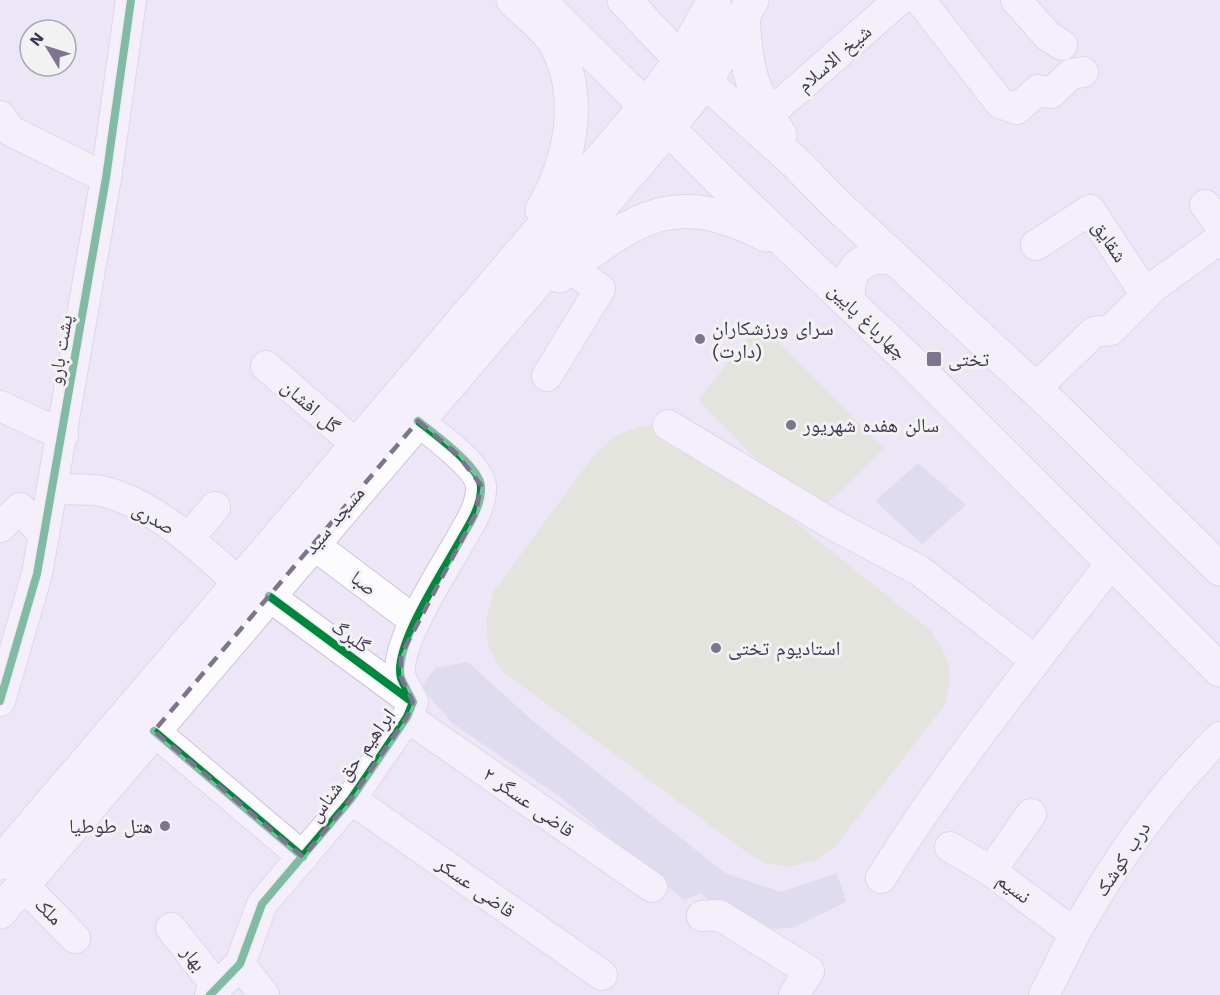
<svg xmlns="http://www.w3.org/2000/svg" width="1220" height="995" font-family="'Work Sans','Noto Naskh Arabic',sans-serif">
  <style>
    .green { fill: #d8e3bd }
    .building { fill: #d1d0e4 }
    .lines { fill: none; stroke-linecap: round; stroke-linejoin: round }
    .minor-casing { stroke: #cdc4da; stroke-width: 32 }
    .major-casing { stroke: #cdc4da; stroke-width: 35 }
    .minor { stroke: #fcfbfe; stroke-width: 30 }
    .major { stroke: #fcfbfe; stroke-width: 33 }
    .cycleway-casing { stroke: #f2f2f2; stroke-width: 11 }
    .cycleway { stroke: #00873e; stroke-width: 8 }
    .marked { fill: none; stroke: #7d748d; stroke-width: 4.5; stroke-dasharray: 12 8; stroke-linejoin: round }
    .poi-dot { fill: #7d748d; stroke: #f2f2f2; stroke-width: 2 }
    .labels { text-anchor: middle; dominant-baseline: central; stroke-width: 6; stroke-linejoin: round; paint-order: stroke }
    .street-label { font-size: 20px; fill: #413654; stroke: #f2f2f2 }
    .poi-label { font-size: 20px; fill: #413654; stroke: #f2f2f2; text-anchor: start }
  </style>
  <rect width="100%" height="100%" fill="#ece6f7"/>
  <!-- green -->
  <path class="green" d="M760 323 884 449 813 517 698 400Z
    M649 425 680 430 930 630C950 658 955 672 944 706L835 847 817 860 788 867 765 863 749 854 501 670 488 645 486 621 493 592 591 459C610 438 621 431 649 425Z"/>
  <!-- building -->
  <path class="building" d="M918 463 966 505 922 544 875 501Z
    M468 662 534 722 725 873 781 892 837 873 846 902 792 928 766 929 710 902 701 893 684 900 560 797 452 723 421 687 435 668Z"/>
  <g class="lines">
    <defs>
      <path id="minor" d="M920 0 1000 103 1017 109 1038 90 1051 93 1071 74 1083 72
        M1016 0 1048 36 1062 45
        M768 115 899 0
        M0 116 11 131 106 178
        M1205 205 1220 225
        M1036 245 1090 210 1146 295
        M266 366 357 445
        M547 376 600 289 569 268
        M1035 389 1094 332 1111 330 1156 285 1217 241 1220 244
        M0 406 63 435
        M668 425 830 523 920 571 1036 661
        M53 489C69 490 89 488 105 492 154 504 202 550 239 583
        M0 527 20 508 44 535
        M189 538 215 507
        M313 544 415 621
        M269 596 413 702
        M0 701 37 574 106 178 131 0
        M407 717 652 887
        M154 731 303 857
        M351 799 602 975
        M950 847 991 871 1075 934
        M991 871 1031 814
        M881 878C950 767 1032 666 1112 562
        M23 885 75 938
        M702 916 719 915 809 971 794 995
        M171 928 217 987
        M240 964 264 995
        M210 995 240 964 262 904 351 799 407 717 413 702C410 695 404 686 401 678 392 646 446 567 462 537 471 522 482 504 481 486 479 466 434 434 418 421
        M1044 995C1055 975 1064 954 1075 933 1115 861 1161 795 1220 737"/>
      <path id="major" d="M513 0C526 13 546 27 555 43 584 95 571 161 542 210
        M539 0 722 182 908 359 1220 670
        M624 0 681 60 796 163 836 204 1044 397 1220 569
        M743 16C746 71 751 88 780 135
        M559 276C636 218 672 187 766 235
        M849 302C845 269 862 254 894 258
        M0 863 646 106 681 60 714 0
        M0 912 668 128 706 81 752 0"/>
    </defs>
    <!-- minor casing -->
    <use href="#minor" class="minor-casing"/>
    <!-- major casing -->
    <use href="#major" class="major-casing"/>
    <!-- minor -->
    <use href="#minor" class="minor"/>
    <!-- major -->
    <use href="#major" class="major"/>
    <defs>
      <path id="cycleway" d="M269 596 411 701
        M0 701 37 574 106 178 131 0
        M154 731 303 857
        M210 995 240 964 262 904 351 799 407 717 413 702C410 695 404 686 401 678 392 646 446 567 462 537 471 522 482 504 481 486 479 466 434 434 418 421"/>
    </defs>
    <!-- cycleway casing -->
    <use href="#cycleway" class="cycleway-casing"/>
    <!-- cycleway -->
    <use href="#cycleway" class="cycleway"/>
  </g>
  <!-- marked area -->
  <path d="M0 0H1220V995H0ZM418 421 456 453 481 485 476 513 401 655V677L413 702 407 717 351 799 303 857 154 731Z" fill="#ece6f7" fill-opacity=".55" fill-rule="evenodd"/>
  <path class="marked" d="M418 421 456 453 481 485 476 513 401 655V677L413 702 407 717 351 799 303 857 154 731Z"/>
  <!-- markers -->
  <g class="poi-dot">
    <circle cx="700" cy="339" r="6"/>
    <rect x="926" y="351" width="16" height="16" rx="3"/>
    <circle cx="791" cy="425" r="6"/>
    <circle cx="716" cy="648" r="6"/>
    <circle cx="165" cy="826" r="6"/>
  </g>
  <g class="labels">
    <!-- street labels -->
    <g class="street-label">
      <text transform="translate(834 58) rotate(-41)">شیخ الاسلام</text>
      <text transform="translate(1110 241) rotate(56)">شقایق</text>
      <text transform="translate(868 321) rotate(44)">چهارباغ پایین</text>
      <text transform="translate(60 350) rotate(-81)">پشت بارو</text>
      <text transform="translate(311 406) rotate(41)">گل افشان</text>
      <text transform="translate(154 518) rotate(30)">صدری</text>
      <text transform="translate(334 520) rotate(-50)">مسجد سید</text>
      <text transform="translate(364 583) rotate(37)">صبا</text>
      <text transform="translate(351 636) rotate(36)">گلبرگ</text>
      <text transform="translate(351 765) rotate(-54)">ابراهیم حق شناس</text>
      <text transform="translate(529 802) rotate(35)">قاضی عسگر ۲</text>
      <text transform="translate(1122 859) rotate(-57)">درب کوشک</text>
      <text transform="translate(476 887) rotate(35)">قاضی عسکر</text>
      <text transform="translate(1014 888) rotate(37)">نسیم</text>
      <text transform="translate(49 911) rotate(45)">ملک</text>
      <text transform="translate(194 958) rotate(52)">بهار</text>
    </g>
    <!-- poi labels -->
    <g class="poi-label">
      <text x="712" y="328">سرای ورزشکاران<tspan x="712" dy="23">(دارت)</tspan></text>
      <text x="948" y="359">تختی</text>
      <text x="803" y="425">سالن هفده شهریور</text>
      <text x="728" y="648">استادیوم تختی</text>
      <text x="153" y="826" text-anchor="end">هتل طوطیا</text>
    </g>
  </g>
  <!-- north arrow -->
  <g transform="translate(48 48) rotate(308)"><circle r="28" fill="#f2f2f2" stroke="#aba7b3" stroke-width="1.5"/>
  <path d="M0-4.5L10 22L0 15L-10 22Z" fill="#7d748d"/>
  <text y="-9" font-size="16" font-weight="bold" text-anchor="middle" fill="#413654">N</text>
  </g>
</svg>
